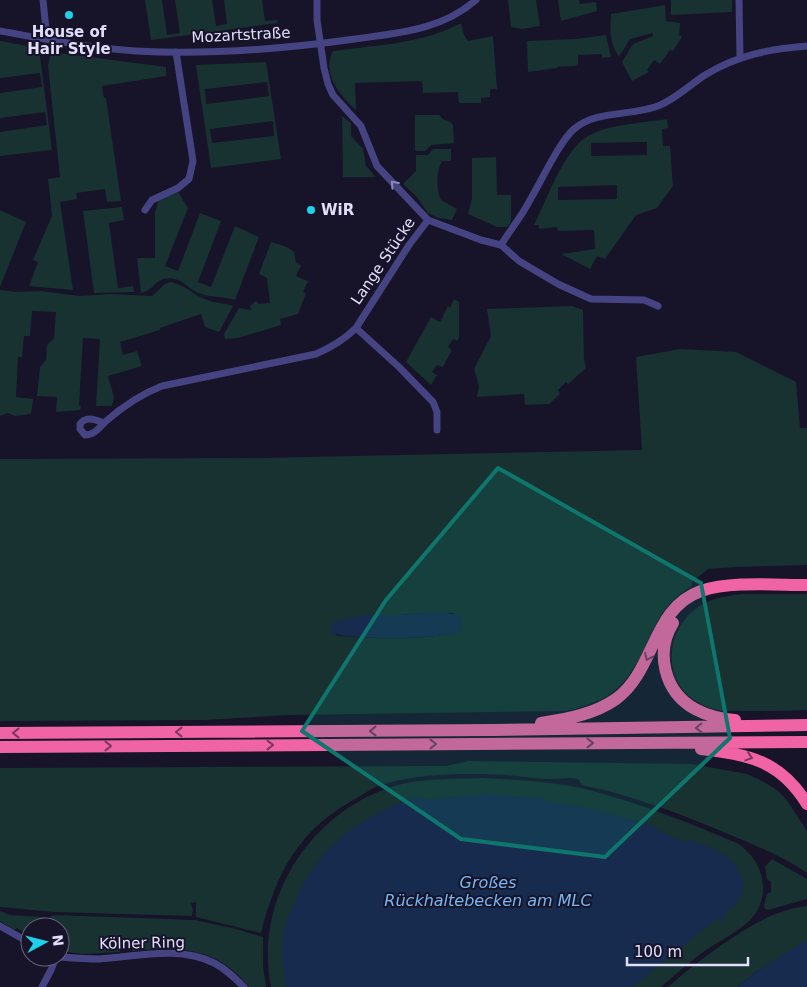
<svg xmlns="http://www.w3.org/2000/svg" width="807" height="987" font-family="'DejaVu Sans',sans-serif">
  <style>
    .green { fill: #173231; fill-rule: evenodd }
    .water { fill: #162b4e }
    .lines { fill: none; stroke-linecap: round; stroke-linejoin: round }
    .street { stroke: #464383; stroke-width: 7 }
    .highway { stroke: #f064a5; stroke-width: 12 }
    .oneway { stroke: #8c89b9 }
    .oneway2 { stroke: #793761 }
    .marked { fill: #0f766e; fill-opacity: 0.2; stroke: #0f766e; stroke-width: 4; stroke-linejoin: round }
    .poi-dot { fill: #1cd2e9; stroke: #171329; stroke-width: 2 }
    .labels { text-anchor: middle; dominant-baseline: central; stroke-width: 4; stroke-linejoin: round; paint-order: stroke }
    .poi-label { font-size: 15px; font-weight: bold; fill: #e2defc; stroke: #171329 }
    .street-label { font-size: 15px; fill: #e2defc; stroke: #171329 }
    .water-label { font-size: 16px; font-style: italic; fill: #76b7f2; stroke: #171329 }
  </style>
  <rect width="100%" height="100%" fill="#171329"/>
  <!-- green -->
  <path class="green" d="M145 0H162L167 35 180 33 175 0H212L216 26 227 24 224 0H262L265 21 277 20 278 23 151 40Z
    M508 0H536L540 26 522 29 511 27Z
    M558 0H579L580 4 596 2 597 11 561 21Z
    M671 0H732V12L671 15Z
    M665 5 666 21 680 23 679 35 682 37 673 51 670 50 660 64 654 60 647 70 649 72 632 81 622 62 633 44 653 36V33L630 39 619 57C609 42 610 32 611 14Z
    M461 23 464 35 468 41 493 36 497 89H490V97L481 98V103H459L458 92 423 93 422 81 355 83 356 110C340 96 321 72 333 51 376 45 422 44 461 23Z
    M606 35 611 57 602 58V54L578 55V64L575 66 557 67V68L528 72 527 41 576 39Z
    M0 41 39 48 52 150 0 156V132L47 125 45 112 0 118V93L42 87 40 73 0 78Z
    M51 52 166 67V76L102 86 104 98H106L121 201 107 202 105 189 76 193 77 199 60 202 73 290 29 286 38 262 33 260 52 216 48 179 60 177 48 66Z
    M266 62 281 159 211 168 196 65ZM267 82 269 96 206 104 205 89ZM273 121 274 136 212 143 210 129Z
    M415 115H439L444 120 449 121 453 125 454 143 431 145 425 151H415Z
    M342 116 351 123V136L363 149 366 166 376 177H343Z
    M667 119 668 128 662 129 663 146H670L673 186 657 208 636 215 605 259 597 256 590 269 561 254 595 249 594 230 558 231 557 227 539 229V225H534C546 201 565 148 588 136 609 124 643 123 667 119ZM647 142V155L591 156V143ZM617 185V199L558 200V187Z
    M433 149H451V161H442C436 172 436 189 441 200L457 209 452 220 438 218 428 213 416 196 403 184 416 171V155H428Z
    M496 157 497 195H511V222L507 227H497L468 214 472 198V158Z
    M178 192 188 208 165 266 178 271 200 213 221 221 198 282 211 287 235 226 259 237 235 300C223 296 208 298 196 292 186 286 178 275 164 279 154 282 153 290 141 293L137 258H155V213L158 201Z
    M122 207 124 220 109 223 118 288 133 286 134 292 94 293 83 211Z
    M0 210 26 222 0 287Z
    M271 242 287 247 294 252 296 263 301 265 296 276 308 281 303 292 306 293 298 314 280 319 281 325 238 338 225 339 224 334 239 308 251 310 250 306 256 301 259 304 270 303 267 278 259 274Z
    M170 282C185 284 195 297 210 301 217 303 225 303 233 306L219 332 205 327 201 314 160 328V330L120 342 123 355 137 351 142 366 108 376 114 397 112 406H96L100 339 83 338 79 405 81 406 80 410 56 412 57 397 37 396 40 367 46 360 47 345 54 338 56 312 32 311 30 336H24L22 357H18L16 397 33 399 31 414 15 416 8 413 0 416V290L17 292 41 291 79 296 110 294 152 296 165 284Z
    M454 299 459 302V338L457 341 453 339 448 347 452 350 443 367 437 365 432 372 437 375 431 385 406 362 431 317 440 322 448 306 450 308Z
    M572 306 583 310 584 359 586 368 568 384 566 382 558 390 560 394 549 404 525 405 524 394 477 397 479 386 474 369 491 336 487 309Z
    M680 349 736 352 796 382 800 428H807V565L736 567 708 569 692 582V586C644 614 652 661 613 692 600 702 582 707 567 711L289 715 205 720 0 721V459L259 458 642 450 636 357ZM424 613H453L462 628C448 642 356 639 335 635L372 615H401Z
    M743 594H807V710C785 711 764 711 742 711 735 710 726 712 719 710 711 709 701 704 694 700 663 679 666 633 693 611 708 598 724 596 743 594Z
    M468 761 692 764 747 774 764 782 777 790 786 799 807 831V873C782 856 755 845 728 834 680 814 632 795 582 785L578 779C568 777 561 779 551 779 536 779 521 776 506 775 466 773 423 773 384 784 375 786 365 793 357 798 299 829 277 871 261 933L196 917V902L191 903 193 910 192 916 54 912 0 907V768L446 766Z
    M482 778C518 780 554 781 589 790 640 803 689 823 737 843 764 860 774 898 748 922 735 934 717 942 703 952 688 963 675 975 661 987H271C253 897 314 806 402 784 428 778 456 779 482 778Z
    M772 859 807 879V899L768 910 765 909 764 905 767 894 771 892V882L767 879 765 867Z
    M807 906V941L759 970 737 987H668C686 971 704 957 723 944 750 926 774 910 807 906Z
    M0 911 10 915 45 917 46 927H30V935L17 928 14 930 0 921Z
    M54 915 195 920 236 929 263 937V966L266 987H249C218 947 179 946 132 951L131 944 120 946V952L82 954 60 951V927H49L50 917Z"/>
  <!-- water -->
  <path class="water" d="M424 613H446L458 615C462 619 465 628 458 632 445 639 343 641 331 632V628L333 622 362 615H401Z
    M487 794 533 798 543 796 544 801 588 808 650 825 670 836 684 842 691 840C700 844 711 847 720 852 746 870 754 894 725 913L726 918 721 921 719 917 632 987H286C283 967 280 945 285 926 287 919 291 911 294 904 313 858 340 832 384 810 396 804 407 799 420 797L424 800Z
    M805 941H807V987H737L759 970Z"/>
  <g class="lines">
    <!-- street -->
    <path class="street" d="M43 0 47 39
      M317 0V20L324 68 328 84 333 95 361 126 377 166 428 220
      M739 0 740 57
      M0 31C45 39 90 48 136 51 209 55 283 49 355 39 399 33 442 30 476 0
      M145 210 152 200 178 188 189 179 193 161 176 52
      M501 245 519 261 558 284 591 299 644 300 658 306
      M356 328 399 367 433 402 437 412V430
      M104 423C96 420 86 415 80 424V429L85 435C94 435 99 428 105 422 122 407 141 394 162 386L316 354C332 347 344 340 356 328L409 245 428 220 481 240 501 245C510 230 522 216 530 200 541 182 559 142 574 129 596 110 632 116 658 106 674 100 691 84 705 75 738 55 769 49 807 46
      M0 926 30 943
      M60 957C73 958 86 959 99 959 136 957 178 945 214 963 226 969 235 978 244 987
      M42 987 51 970 56 957"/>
    <!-- highway -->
    <path class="highway" d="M673 623C655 652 664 692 695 709 708 716 721 719 735 720
      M541 723C567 719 595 714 616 699 655 671 652 608 701 591 730 581 775 585 807 585
      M0 733 492 730 807 725
      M0 747 807 742
      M701 749C749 755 780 760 807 804"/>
  </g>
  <!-- one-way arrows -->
  <defs><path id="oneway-chevron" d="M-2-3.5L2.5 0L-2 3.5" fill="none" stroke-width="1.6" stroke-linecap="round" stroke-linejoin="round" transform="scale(1.25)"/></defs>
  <use class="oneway" href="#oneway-chevron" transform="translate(394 184) rotate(-132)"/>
  <g class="oneway2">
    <use href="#oneway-chevron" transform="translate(648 657) rotate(115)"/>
    <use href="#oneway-chevron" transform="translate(699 728) rotate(179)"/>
    <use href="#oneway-chevron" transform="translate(373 731) rotate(180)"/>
    <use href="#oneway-chevron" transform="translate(179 732) rotate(180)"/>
    <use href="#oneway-chevron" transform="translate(16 733) rotate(180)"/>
    <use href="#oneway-chevron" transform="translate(590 743)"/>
    <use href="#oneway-chevron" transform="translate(433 744)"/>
    <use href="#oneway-chevron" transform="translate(270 745)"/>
    <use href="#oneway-chevron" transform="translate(108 746)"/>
    <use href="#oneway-chevron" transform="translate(749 757) rotate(18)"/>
  </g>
  <!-- marked area -->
  <path class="marked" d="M498 468 701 583 730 738 605 857 461 839 302 731 386 600Z"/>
  <!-- markers -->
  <g class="poi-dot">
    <circle cx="69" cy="15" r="5"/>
    <circle cx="311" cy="210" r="5"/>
  </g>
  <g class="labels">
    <!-- poi labels -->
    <g class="poi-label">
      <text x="69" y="32">House of<tspan x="69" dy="17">Hair Style</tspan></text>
      <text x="321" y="210" text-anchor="start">WiR</text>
    </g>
    <!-- street labels -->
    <g class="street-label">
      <text transform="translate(241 35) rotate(-3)">Mozartstraße</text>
      <text transform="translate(383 261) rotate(-56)">Lange Stücke</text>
      <text transform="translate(142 943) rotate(-1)">Kölner Ring</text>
    </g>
    <!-- water labels -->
    <g class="water-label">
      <text x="488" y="882">Großes<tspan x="488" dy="18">Rückhaltebecken am MLC</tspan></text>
    </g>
  </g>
  <!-- north arrow -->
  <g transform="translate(45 942) rotate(83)"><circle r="24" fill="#171329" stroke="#68647d"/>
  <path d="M0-4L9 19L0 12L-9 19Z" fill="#1cd2e9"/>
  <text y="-8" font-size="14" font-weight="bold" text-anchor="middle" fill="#e2defc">N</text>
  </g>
  <!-- scale -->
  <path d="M627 957v8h121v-8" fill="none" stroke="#e2defc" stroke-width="2.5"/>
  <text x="634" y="957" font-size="15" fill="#e2defc" stroke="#171329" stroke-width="4" paint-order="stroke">100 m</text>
</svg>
